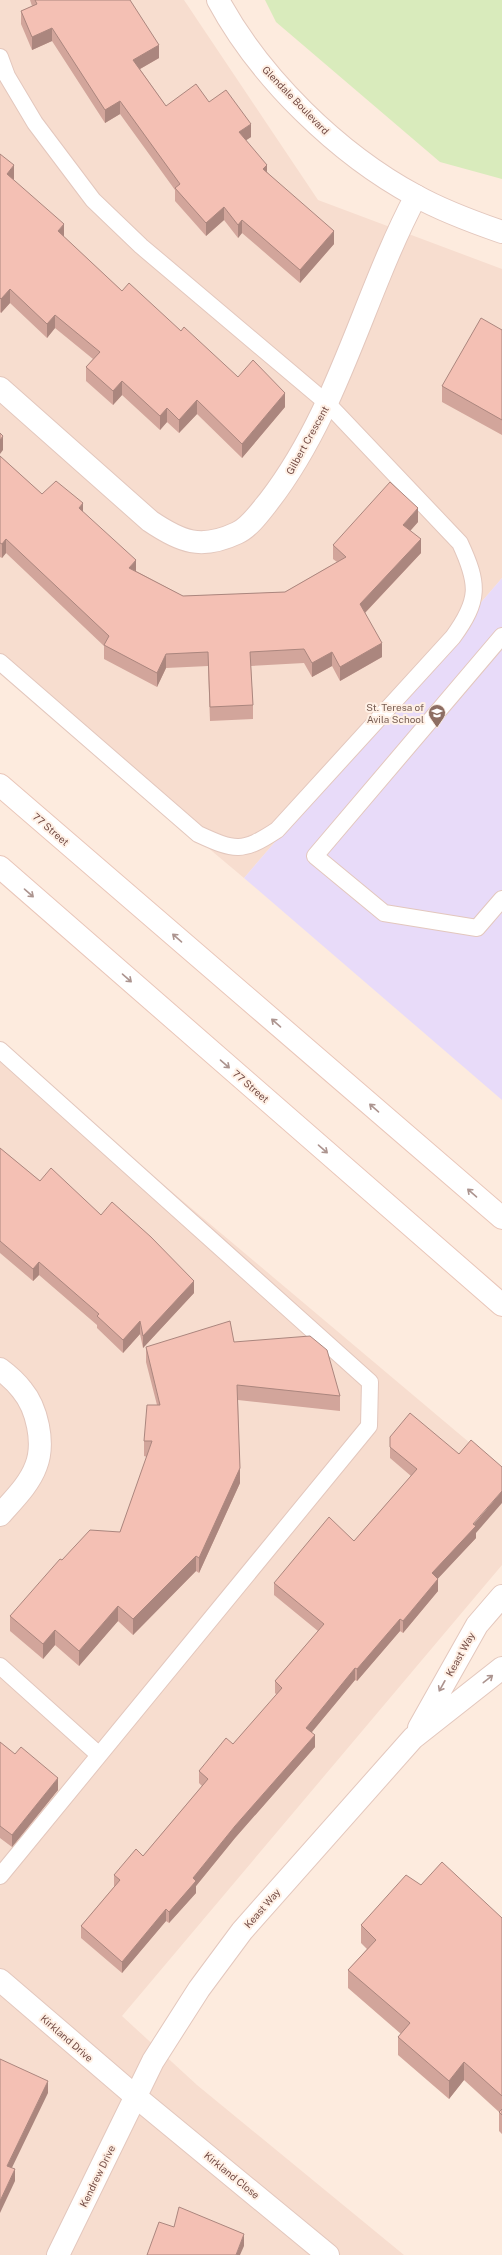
<svg xmlns="http://www.w3.org/2000/svg" width="502" height="2255" font-family="'Public Sans',sans-serif">
  <style>
    .residential { fill: #f7ddcf }
    .education { fill: #e8dbf9 }
    .green { fill: #d9ebbc }
    .lines { fill: none; stroke-linecap: round; stroke-linejoin: round }
    .service-casing { stroke: #e3c7bd; stroke-width: 18 }
    .minor-casing { stroke: #e3c7bd; stroke-width: 24 }
    .tertiary-casing { stroke: #e3c7bd; stroke-width: 24 }
    .secondary-casing { stroke: #e9c6b9; stroke-width: 24 }
    .service { stroke: #fff; stroke-width: 16 }
    .minor { stroke: #fff; stroke-width: 22 }
    .tertiary { stroke: #fff; stroke-width: 22 }
    .secondary { stroke: #fff; stroke-width: 22 }
    .wall { fill: #d2a59b }
    .shaded-wall { fill: #ab867e }
    .building { fill: #f4c0b4; stroke: #ab867e }
    .oneway { stroke: #ac948f }
    .labels { text-anchor: middle; dominant-baseline: central; stroke-width: 4; stroke-linejoin: round; paint-order: stroke }
    .street-label { font-size: 10px; fill: #744c45; stroke: #fff0e5 }
    .education-label { font-size: 10px; fill: #785e54; stroke: #fff0e5; text-anchor: end }
  </style>
  <rect width="100%" height="100%" fill="#fdebde"/>
  <!-- residential -->
  <path class="residential" d="M0 0H184L318 200 502 269V578L244 878 0 673Z
    M0 1047 502 1470V1565L122 2016 197 2085 404 2255H0Z"/>
  <!-- education -->
  <path class="education" d="M502 578V1100L244 878Z"/>
  <!-- green -->
  <path class="green" d="M265 0H502V179L440 162 276 22Z"/>
  <g class="lines">
    <defs>
      <path id="service" d="M0 57 7 76 35 123 93 200 141 246 328 404 460 543C479 584 480 600 453 637L277 830C242 853 235 851 198 834L0 662
        M502 636 315 856 384 913 477 928 502 899
        M0 1050 370 1382 369 1426 0 1876
        M0 1666 98 1754"/>
      <path id="minor" d="M0 388 150 521C181 542 201 550 237 533 249 528 261 511 269 501 339 410 363 296 416 196
        M0 1369C8 1375 16 1382 22 1390 37 1408 45 1443 36 1466 29 1485 13 1500 0 1515
        M0 1980 135 2096 328 2255"/>
      <path id="tertiary" d="M218 0C260 78 338 154 416 196 443 211 473 222 502 232
        M419 1728 477 1625 502 1596
        M58 2255 153 2061 199 1989 242 1931 413 1738 502 1668"/>
      <path id="secondary" d="M0 785 502 1218
        M0 867 502 1305"/>
    </defs>
    <!-- service casing -->
    <use href="#service" class="service-casing"/>
    <!-- minor casing -->
    <use href="#minor" class="minor-casing"/>
    <!-- tertiary casing -->
    <use href="#tertiary" class="tertiary-casing"/>
    <!-- secondary casing -->
    <use href="#secondary" class="secondary-casing"/>
    <!-- service -->
    <use href="#service" class="service"/>
    <!-- minor -->
    <use href="#minor" class="minor"/>
    <!-- tertiary -->
    <use href="#tertiary" class="tertiary"/>
    <!-- secondary -->
    <use href="#secondary" class="secondary"/>
  </g>
  <!-- wall -->
  <path class="wall" d="M30 0H130L159 58 140 69 166 106 209 102 251 137 246 140 267 172 334 244 300 283 242 233 238 238 224 220 206 236 175 201V190L120 114 105 123 52 41 32 50 21 24V11L32 6Z
    M0 154 14 179H13L64 237 122 291 181 331 238 377 285 407 242 458 197 414 179 433 167 422 160 430 122 395 113 405 86 381V367L93 359 55 328 47 338 10 303 1 313 0 312Z
    M502 330V435L442 402V386Z
    M0 456 42 494 83 512 136 571 183 596 285 592 337 562 333 559V545L418 522 410 531 421 553 365 613 382 657 340 681 332 666 312 677 304 663 251 666 253 705V719L210 721 208 666 166 668 157 687 104 659V646L6 553 2 558 0 557Z
    M0 1148 40 1181 101 1215 194 1293 143 1348 140 1334 123 1353 97 1328V1325L39 1275 33 1281 0 1253Z
    M234 1342 340 1396V1411L238 1400 240 1483 199 1573 196 1571 133 1635 118 1621 79 1666 55 1645 43 1659 10 1631V1616L62 1560 120 1532 147 1457 144 1456V1441L157 1405 146 1362V1347Z
    M390 1437 476 1533V1538L438 1578V1591L403 1633 400 1631 357 1681 355 1680 312 1732 315 1747 235 1838 196 1886V1893L169 1923 166 1921 122 1973 81 1938V1926L114 1887V1875L143 1856 202 1786 199 1783V1771L233 1744 277 1695 275 1693V1681L318 1631 274 1595V1583L354 1541 411 1476 390 1458Z
    M0 1742 58 1790 12 1847 0 1838Z
    M421 1885 502 1918V2134L499 2131V2112L464 2080 449 2099 398 2055V2037L401 2034 348 1988V1970L367 1949 361 1943V1925Z"/>
  <!-- shaded-wall -->
  <path class="shaded-wall" d="M52 28V41L32 50V37Z
    M159 45V58L133 73V60Z
    M120 101V114L105 123V110Z
    M251 124V137L239 145V132Z
    M14 165V179L7 187V174Z
    M267 165V178L263 169Z
    M224 207V220L206 236V223Z
    M242 220V233L238 238V225Z
    M64 224V237L58 231Z
    M334 231V244L300 283V270Z
    M10 289V303L1 313V299Z
    M55 315V328L47 338V324Z
    M122 381V395L113 405V391Z
    M285 393V407L242 458V444Z
    M197 400V414L179 433V420Z
    M167 408V422L160 430V416Z
    M3 436V450L0 454V440Z
    M83 503V517L79 508Z
    M418 508V522L403 539V525Z
    M6 539V553L2 558V544Z
    M421 539V553L360 618V604Z
    M136 560V574L129 568Z
    M382 643V657L340 681V667Z
    M332 652V666L312 677V663Z
    M166 654V668L157 687V673Z
    M39 1262V1275L33 1281V1269Z
    M194 1281V1293L143 1348V1336Z
    M140 1321V1334L123 1353V1340Z
    M240 1468V1483L199 1573V1558Z
    M502 1491V1503L476 1533V1538L432 1585V1573Z
    M196 1556V1571L133 1635V1619Z
    M438 1579V1591L403 1633V1621Z
    M118 1606V1621L79 1666V1651Z
    M400 1619V1631L357 1681V1669Z
    M55 1630V1645L43 1659V1644Z
    M355 1668V1680L306 1739V1728Z
    M315 1735V1747L235 1838 196 1886V1893L169 1923V1912L193 1878 235 1826Z
    M58 1778V1790L12 1847V1835Z
    M166 1909V1921L122 1973V1962Z
    M464 2062V2080L449 2099V2081Z
    M48 2081V2093L7 2178V2166Z
    M15 2169V2181L0 2213V2201Z
    M244 2234V2246L240 2255H236Z"/>
  <!-- building -->
  <path class="building" d="M35 0H130L159 45 133 60 166 106 196 84 209 102 226 90 251 124 239 132 267 165 263 169 334 231 300 270 242 220 238 225 224 207 206 223 175 188 180 184 120 101 105 110 52 28 32 37 21 11 37 4Z
    M0 154 14 165 7 174 64 224 58 231 122 291 129 283 181 331 184 327 238 377 253 360 285 393 242 444 197 400 179 420 167 408 160 416 122 381 113 391 86 367 100 352 55 315 47 324 10 289 1 299 0 298Z
    M481 318 502 330V420L442 386Z
    M0 433 3 436 0 440Z
    M0 456 42 494 56 481 83 503 79 508 136 560 129 568 183 596 285 592 346 557 333 545 390 482 418 508 403 525 421 539 360 604 382 643 340 667 332 652 312 663 304 649 250 652 253 705 210 707 208 652 166 654 157 673 104 645 109 636 6 539 2 544 0 543Z
    M0 1148 40 1181 51 1168 101 1215 112 1202 151 1237 194 1281 143 1336 140 1321 123 1340 97 1316 99 1314 39 1262 33 1269 0 1241Z
    M230 1321 234 1342 310 1336 327 1350 340 1396 237 1385 240 1468 199 1558 196 1556 133 1619 118 1606 79 1651 55 1630 43 1644 10 1616 60 1559 62 1560 90 1530 120 1532 152 1441H144L147 1405H160L146 1347Z
    M410 1413 459 1454 471 1440 502 1467V1491L473 1524 476 1526 432 1573 438 1579 403 1621 400 1619 357 1669 355 1668 306 1728 315 1735 235 1826 193 1878 196 1881 169 1912 166 1909 122 1962 81 1926 120 1880 114 1875 136 1849 143 1856 208 1779 199 1771 226 1738 233 1744 282 1688 275 1681 324 1624 274 1583 329 1517 354 1541 417 1469 390 1447V1437Z
    M0 1742 15 1754 21 1747 58 1778 12 1835 0 1826Z
    M442 1862 502 1918V2096L464 2062 449 2081 398 2037 410 2023 348 1970 376 1940 361 1925 406 1875 421 1885Z
    M0 2059 48 2081 7 2166 15 2169 0 2201Z
    M502 2109V2115L499 2112Z
    M179 2207 244 2234 236 2255H147L159 2222 174 2227Z"/>
  <!-- one-way arrows -->
  <defs><path id="oneway-shaft" d="M-6 0H5M1.5-3L5.5 0L1.5 3" fill="none" stroke-width="1.6" stroke-linecap="round" stroke-linejoin="round"/></defs>
  <g class="oneway">
    <use href="#oneway-shaft" transform="translate(29 893) rotate(41)"/>
    <use href="#oneway-shaft" transform="translate(177 938) rotate(-139)"/>
    <use href="#oneway-shaft" transform="translate(127 978) rotate(41)"/>
    <use href="#oneway-shaft" transform="translate(276 1023) rotate(-139)"/>
    <use href="#oneway-shaft" transform="translate(225 1064) rotate(41)"/>
    <use href="#oneway-shaft" transform="translate(374 1108) rotate(-139)"/>
    <use href="#oneway-shaft" transform="translate(323 1149) rotate(41)"/>
    <use href="#oneway-shaft" transform="translate(472 1193) rotate(-139)"/>
    <use href="#oneway-shaft" transform="translate(488 1679) rotate(-38)"/>
    <use href="#oneway-shaft" transform="translate(442 1686) rotate(119)"/>
  </g>
  <!-- icons -->
  <defs>
    <symbol id="school-pin" viewBox="-11 -11 22 30"><path d="M0 17L-7.5 6A9.5 9.5 0 1 1 7.5 6Z" fill="#8d6e63" stroke="#fff0e5"/><path d="M0-5L7-2L0 1L-7-2ZM-4 1L0 2.5L4 1V4Q0 6-4 4Z" fill="#fff"/></symbol>
  </defs>
  <g fill-rule="evenodd">
    <use href="#school-pin" x="427" y="703" width="20" height="27"/>
  </g>
  <g class="labels">
    <!-- street labels -->
    <g class="street-label">
      <text transform="translate(296 100) rotate(46)">Glendale Boulevard</text>
      <text transform="translate(307 440) rotate(-61)">Gilbert Crescent</text>
      <text transform="translate(51 829) rotate(41)">77 Street</text>
      <text transform="translate(251 1086) rotate(41)">77 Street</text>
      <text transform="translate(460 1654) rotate(-61)">Keast Way</text>
      <text transform="translate(262 1908) rotate(-49)">Keast Way</text>
      <text transform="translate(67 2038) rotate(41)">Kirkland Drive</text>
      <text transform="translate(232 2175) rotate(39)">Kirkland Close</text>
      <text transform="translate(97 2176) rotate(-64)">Kendrew Drive</text>
    </g>
    <!-- education labels -->
    <g class="education-label">
      <text x="424" y="707">St. Teresa of<tspan x="424" dy="12">Avila School</tspan></text>
    </g>
  </g>
</svg>
